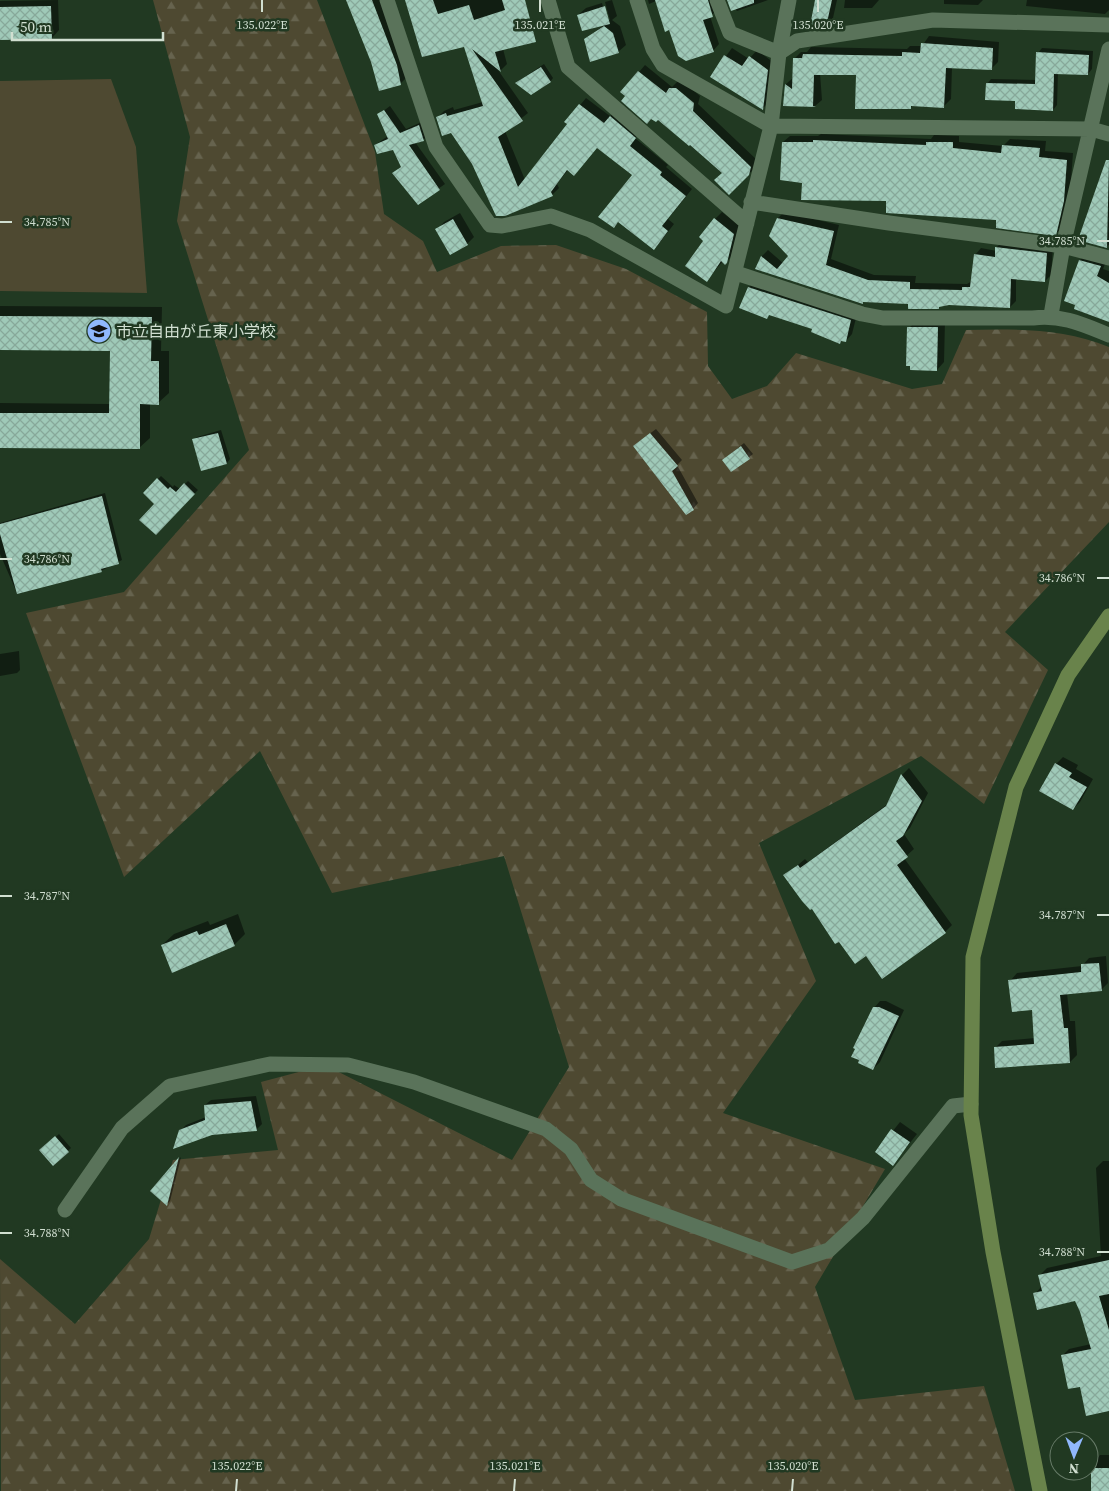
<svg xmlns="http://www.w3.org/2000/svg" width="1109" height="1491" font-family="'Source Serif 4','Noto Sans JP',serif">
  <style>
    .grass { fill: #4e4931 }
    .forest { fill: url(#forest-firs) }
    .shadow { fill: #0007 }
    .building { fill: url(#building-cross-hatch) }
    .lines { fill: none; stroke-linecap: round; stroke-linejoin: round }
    .street { stroke: #5a735a; stroke-width: 15 }
    .secondary { stroke: #69834b; stroke-width: 15 }
    .ticks { fill: none; stroke: #d1dfd1; stroke-width: 2 }
    .labels { text-anchor: middle; dominant-baseline: central; stroke-width: 5; stroke-linejoin: round; paint-order: stroke }
    .poi-label { font-size: 16px; fill: #d1dfd1; stroke: #213922; text-anchor: start }
    .ticks-label { font-size: 12px; text-anchor: middle; fill: #d1dfd1; stroke: #213922; stroke-width: 5; stroke-linejoin: round; paint-order: stroke }
  </style>
  <defs>
    <pattern id="forest-firs" width="22" height="20" patternUnits="userSpaceOnUse" patternTransform="scale(1.25)"><rect width="22" height="20" fill="#4e4931"/><path d="M5 1l3.5 6h-7zM16 11l3.5 6h-7z" fill="#66634e"/></pattern>
    <pattern id="building-cross-hatch" width="8" height="8" patternUnits="userSpaceOnUse" patternTransform="scale(1.25)"><rect width="8" height="8" fill="#9fc9b8"/><path d="M0 0l8 8M0 8l8-8" fill="none" stroke="#87a89a"/></pattern>
  </defs>
  <rect width="100%" height="100%" fill="#213922"/>
  <!-- grass -->
  <path class="grass" d="M111 79 136 147 147 293 0 291V81Z"/>
  <!-- forest -->
  <path class="forest" d="M153 0H317L375 152 384 214 423 241 437 272 501 246 556 245 626 269 707 312 708 366 732 399 767 386 796 353 912 389 942 384 966 330C1015 329 1063 328 1109 347V522L1005 632 1048 670 984 804 921 756 759 843 816 981 723 1113 885 1169 815 1287 855 1400 984 1386 1015 1491H1L0 1259 75 1324 149 1239 173 1160 278 1150 261 1082 325 1065 512 1160 569 1067 504 856 332 893 260 751 124 877 26 613 124 592 249 450 177 221 190 137Z"/>
  <!-- shadow -->
  <path class="shadow" d="M58 0 59 30 52 38 0 39V1Z
    M347 0H380L406 78 401 83 380 89 372 61Z
    M408 0H517L503 49 507 64 501 70 496 67 528 113 505 131 525 180 569 124 566 122 586 98 610 116 617 110 641 131 635 138 668 165 666 167 692 189 668 219 674 224 661 241 654 248 633 175 598 147 568 170 557 184 559 188 552 195 504 215 452 132 437 118 444 111 453 107 454 110 483 102 465 45Z
    M612 0 617 16 612 20 620 26 626 45 618 52 586 39 604 25 578 15 586 8 602 3 607 20H610L605 2Z
    M648 0H716L719 9 710 16 719 44 713 51 670 29 656 1 649 4Z
    M728 0H768L737 11Z
    M816 0H837L833 18 826 26Z
    M845 0H879L872 8H844Z
    M944 0H983L978 5 944 4Z
    M1027 0H1109V10L1105 14 1026 6Z
    M929 36 999 42 998 62 991 69 952 67 951 99 944 106 913 105 910 108 857 74 820 73 822 100 815 106 784 105 786 84 794 77V59L801 52H807L811 47 907 49 910 46H922Z
    M732 48 749 59 757 50 774 63 770 101 763 108 750 102V98L711 76Z
    M1042 48 1093 51 1092 69 1088 74 1058 73 1057 105 1053 110 1016 100 987 84 991 79 1037 80 1038 53Z
    M544 64 553 78 550 82 520 80Z
    M645 65 672 87 677 82H683L700 96 698 104 757 160 755 168 729 193 723 173 658 118 622 92Z
    M390 106 406 129 424 121 429 135 423 140 415 142 445 184 418 203 409 190 407 191 394 173 402 166 394 148 375 145 388 136 378 115Z
    M821 134 931 139 934 135 959 136V142L1003 146 1010 139 1046 141 1045 151 1073 153 1070 194 1062 228 1055 234 997 218 887 200 803 182 783 142 790 136H818Z
    M1109 163V245L1107 246 1105 167Z
    M722 212 741 227 732 256 725 263 723 261 707 280 704 241 715 219Z
    M784 212 839 225 831 259 874 275 916 276 915 283 967 284 972 281 975 255 981 248 997 251V247L1003 241 1053 248 1051 275 1045 281 1016 278V301L1010 307 864 301 862 303 757 269 762 256 768 250 783 263 790 256 778 218Z
    M460 213 474 237 467 244 437 230 444 222Z
    M1087 253 1107 259 1103 269 1109 271V322L1080 260Z
    M755 281 857 314 852 334 846 341 842 340 840 343 814 328 770 314 766 318 749 287Z
    M0 306 162 307 161 351H169V393L158 403H150V438L139 448 0 447V403L110 404 111 350 0 349Z
    M916 321H945L944 362 937 370 909 328Z
    M656 429 682 460 677 465 698 503 693 509 640 441Z
    M221 430 230 459 227 463 202 470 194 440 197 437Z
    M744 443 753 454 732 471 727 457Z
    M161 476 173 487 174 485 180 489 188 481 198 490 156 533V504L144 493Z
    M105 493 122 560 101 571 17 593 0 554V523Z
    M19 651 20 670 17 673 0 676V654Z
    M1063 757 1078 765 1076 769 1093 779 1080 802 1073 809 1056 764Z
    M909 768 928 793 910 828 904 834 914 849 904 858 952 925 945 932 866 955 812 907 785 876 805 859 808 862 889 803 902 775Z
    M238 914 245 934 234 945H162L174 934 208 921 210 925Z
    M1106 956 1108 983 1101 990 1067 993 1070 1021H1075L1077 1055 1070 1062 995 1048 1002 1041 1035 1038 1033 1008 1010 981 1017 973 1082 966 1089 958Z
    M880 1001H886L904 1010 880 1062 873 1069 874 1008Z
    M256 1096 262 1124 256 1130 180 1131 186 1125 206 1117 205 1105 211 1100Z
    M900 1122 917 1134 893 1164 876 1152Z
    M59 1134 71 1148 53 1164 41 1150Z
    M181 1157 170 1201 167 1204 151 1190Z
    M1103 1161H1109V1410L1081 1385 1062 1356 1069 1349 1091 1344 1076 1300 1035 1294 1042 1286 1040 1275 1047 1268 1101 1256 1096 1168Z
    M1100 1455H1109V1491H1092L1093 1463Z"/>
  <!-- building -->
  <path class="building" d="M346 0H372L397 65 401 85 379 91 371 62Z
    M405 0H433L438 14 469 5 474 20 505 10 502 0H525L536 42 495 52 501 72 472 49 523 121 498 137 518 187 567 124 564 122 579 104 604 123 610 116 636 138 630 146 662 172 660 175 686 196 662 226 668 231 654 250 618 222 614 228 598 217 632 175 597 148 574 176 567 170 551 192 553 196 505 216H496L472 164 451 133 442 136 436 117 446 113 447 116 483 106 464 47 422 57Z
    M655 0H708L713 17 703 20 714 52 686 61 678 56 669 30 665 32Z
    M727 0H754V3L731 11Z
    M815 0H832L826 27 810 26Z
    M51 6 52 39 0 40V7Z
    M605 6 610 24 582 31 577 15Z
    M604 26 613 33 619 53 590 62 584 39Z
    M921 43 993 48 992 70 946 68 944 108 911 106V109H855L856 75H814L813 106 816 107 783 106 785 84 792 89 793 58H802L803 54 902 56V52L920 53Z
    M1036 52 1089 55 1088 75 1054 74 1053 111 1015 109V101L985 100 986 83 1035 84Z
    M724 55 742 66 749 56 768 70 763 110 710 77Z
    M541 67 551 82 531 95 515 83Z
    M638 71 666 93 669 88H676L694 103 693 111 751 167 749 175 729 195 714 180 722 173 690 145 689 146 658 120 656 122 651 119 647 124 621 101 625 96 620 92Z
    M384 110 400 133 419 125 424 141 409 145 440 190 418 205 392 173 401 167 393 150 377 154 374 145 388 139 377 114Z
    M813 140 926 145V142H953V148L1001 153 1002 145 1040 148 1039 157 1067 160 1064 201 1056 236 996 228V220L886 213V201L801 200 802 183 780 180 782 142H813Z
    M1106 160H1109L1107 248 1085 242 1086 238 1079 237Z
    M714 218 734 234 727 263 725 265 721 261 707 282 685 266 703 241 699 237Z
    M777 218 834 231 826 265 868 280 910 282V289L962 290V287H970L974 254 995 257V247L1047 253 1045 282 1011 279 1010 308 949 305 939 307V309H908V304L863 302V304L755 269 761 256 777 269 788 256 769 236Z
    M453 219 468 245 450 255 435 229Z
    M1079 260 1101 266 1097 276 1109 283V322L1074 309 1075 305 1064 301Z
    M748 287 851 320 846 342 841 341 840 344 811 332 812 329 769 315 767 319 739 308Z
    M0 316 152 317 151 361H159V405L140 404V449L0 448V413H109L110 351 0 350Z
    M907 327H938L937 371 910 370V366H906Z
    M218 433 227 464 201 471 192 439Z
    M650 433 678 466 672 471 694 510 686 515 633 446Z
    M741 446 750 459 731 472 722 460Z
    M157 478 168 489 170 487 176 492 184 483 195 494 156 535 139 520 154 504 143 493Z
    M102 496 119 564 101 569 102 572 17 594 0 534V524Z
    M1055 763 1072 773 1069 777 1087 787 1073 810 1039 791Z
    M901 774 922 801 903 836 896 841 908 857 897 865 946 933 882 979 866 956 855 964 839 942 835 944 812 909 810 910 802 901 783 875 798 865 800 868 886 806Z
    M226 924 235 946 172 973 161 945 197 931 199 935Z
    M1099 963 1102 991 1060 995 1064 1028H1068L1070 1063 995 1068 994 1047 1034 1044 1032 1010 1012 1012 1008 980 1081 972V964Z
    M873 1007H879L899 1016 873 1070 858 1063 859 1060 851 1057 855 1049 853 1048Z
    M251 1101 257 1131 212 1135 173 1149 179 1130 205 1120 204 1105Z
    M891 1129 910 1142 893 1166 875 1152Z
    M55 1136 69 1152 53 1166 39 1150Z
    M179 1157 167 1206 150 1191Z
    M1109 1260V1294L1099 1296 1109 1330V1411L1086 1416 1080 1387 1068 1389 1061 1355 1091 1349 1080 1312 1075 1301 1037 1310 1033 1293 1042 1291 1038 1275Z
    M1091 1468H1109V1491H1091Z"/>
  <g class="lines">
    <!-- street -->
    <path class="street" d="M387 0 436 147 490 225 502 226 551 216 590 230 726 306 771 126 779 53 789 0
      M548 0 568 67 747 223
      M637 0 653 49 663 65 771 126 1091 129 1109 134
      M717 0 730 33 779 53 797 41 933 20 1109 25
      M751 202 889 223 1063 246 1109 258
      M736 273 862 314 883 318H1033C1061 314 1084 325 1109 335
      M1051 315 1063 246 1109 49
      M65 1210 122 1128 170 1086 270 1064 348 1065 414 1082 546 1129 571 1149 591 1180 621 1199 792 1262 829 1250 863 1218 953 1106 971 1104"/>
    <!-- secondary -->
    <path class="secondary" d="M1040 1491 993 1252 971 1115 973 957 1016 787 1068 675 1109 616"/>
  </g>
  <!-- ticks -->
  <path class="ticks" d="M262 12V0M540 12V0M818 12V0M0 222H12M1097 241H1109M0 559H12M1097 578H1109M0 896H12M1097 915H1109M0 1233H12M1097 1252H1109M236 1491 237 1479M514 1491 515 1479M792 1491 793 1479"/>
  <!-- icons -->
  <defs>
    <symbol id="school-disc" viewBox="-11 -11 22 22"><circle r="9.5" fill="#90b8fd" stroke="#213922"/><path d="M0-5L7-2L0 1L-7-2ZM-4 1L0 2.5L4 1V4Q0 6-4 4Z" fill="#111"/></symbol>
  </defs>
  <g fill-rule="evenodd">
    <use href="#school-disc" x="85" y="317" width="28" height="28"/>
  </g>
  <g class="labels">
    <!-- poi labels -->
    <g class="poi-label">
      <text x="116" y="331">市立自由が丘東小学校</text>
    </g>
  </g>
  <g class="ticks-label">
    <text x="262" y="29">135.022°E</text>
    <text x="540" y="29">135.021°E</text>
    <text x="818" y="29">135.020°E</text>
    <text x="47" y="226">34.785°N</text>
    <text x="1062" y="245">34.785°N</text>
    <text x="47" y="563">34.786°N</text>
    <text x="1062" y="582">34.786°N</text>
    <text x="47" y="900">34.787°N</text>
    <text x="1062" y="919">34.787°N</text>
    <text x="47" y="1237">34.788°N</text>
    <text x="1062" y="1256">34.788°N</text>
    <text x="237" y="1470">135.022°E</text>
    <text x="515" y="1470">135.021°E</text>
    <text x="793" y="1470">135.020°E</text>
  </g>
  <!-- north arrow -->
  <g transform="translate(1074 1456) rotate(181)"><circle r="24" fill="#213922" stroke="#677b68"/>
  <path d="M0-4L9 19L0 12L-9 19Z" fill="#90b8fd"/>
  <text y="-8" font-size="14" font-weight="bold" text-anchor="middle" fill="#d1dfd1">N</text>
  </g>
  <!-- scale -->
  <path d="M12 32v8h151v-8" fill="none" stroke="#d1dfd1" stroke-width="2.5"/>
  <text x="20" y="32" font-size="15" fill="#d1dfd1" stroke="#213922" stroke-width="4" paint-order="stroke">50 m</text>
</svg>
